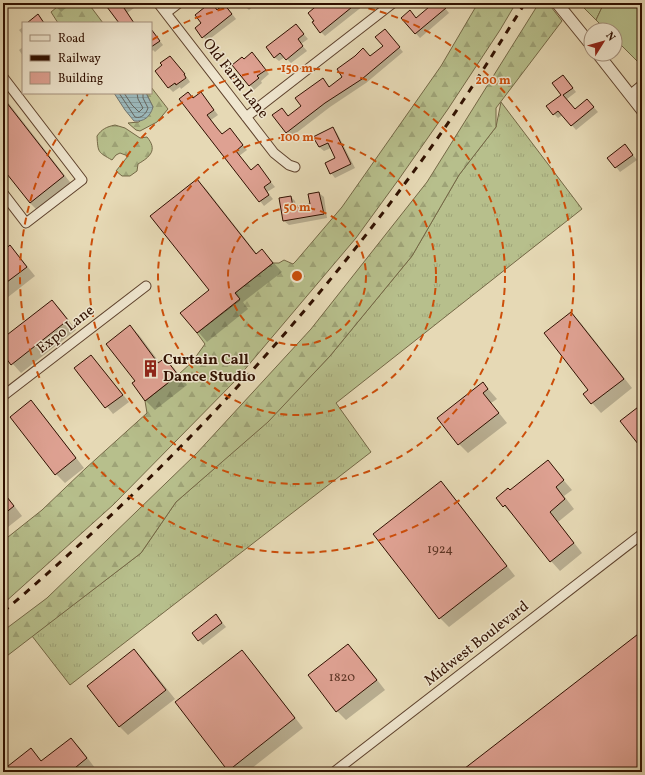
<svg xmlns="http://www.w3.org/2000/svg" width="645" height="775" font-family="Vollkorn,serif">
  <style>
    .grass { fill: url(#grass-tufts); stroke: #746846 }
    .forest { fill: url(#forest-firs); stroke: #746846 }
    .park { fill: #b7bf8c; stroke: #746846 }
    .water { fill: url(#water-rules); stroke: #70746f }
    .shadow { fill: #0003 }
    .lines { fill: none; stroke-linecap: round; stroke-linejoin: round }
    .shore { stroke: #66645c; stroke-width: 1 }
    .building { fill: #dea192; stroke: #301000 }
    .minor-casing { stroke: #5e422d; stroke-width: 11 }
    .tertiary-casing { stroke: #5e422d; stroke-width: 13 }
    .minor { stroke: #efe6cf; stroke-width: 9 }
    .tertiary { stroke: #efe6cf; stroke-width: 11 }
    .rail { stroke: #301000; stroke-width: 3; stroke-dasharray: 7 7; stroke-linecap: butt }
    .ring { fill: none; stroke: #cc4e0a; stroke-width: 2; stroke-dasharray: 7 5 }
    .labels { text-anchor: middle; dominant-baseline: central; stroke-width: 3; stroke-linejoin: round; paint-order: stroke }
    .number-label { font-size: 13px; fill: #5c3424 }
    .street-label { font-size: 15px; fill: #301000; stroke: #efe6cf }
    .poi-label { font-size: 15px; font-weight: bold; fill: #301000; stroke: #efe6cf; text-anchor: start }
    .centre { fill: #cc4e0a; stroke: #efe6cf; stroke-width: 2 }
    .ring-label { font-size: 12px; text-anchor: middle; font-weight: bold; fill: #cc4e0a; stroke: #efe6cf; stroke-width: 3; stroke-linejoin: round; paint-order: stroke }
  </style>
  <defs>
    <pattern id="grass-tufts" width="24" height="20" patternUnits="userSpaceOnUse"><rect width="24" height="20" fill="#b7bf8c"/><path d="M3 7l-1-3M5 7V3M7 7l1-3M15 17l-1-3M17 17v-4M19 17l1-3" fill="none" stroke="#9ea377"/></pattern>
    <pattern id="forest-firs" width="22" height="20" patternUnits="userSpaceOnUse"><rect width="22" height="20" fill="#b7bf8c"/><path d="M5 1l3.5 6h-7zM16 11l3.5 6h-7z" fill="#9ea377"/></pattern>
    <pattern id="water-rules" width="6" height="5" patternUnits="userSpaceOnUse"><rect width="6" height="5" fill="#9bb7b9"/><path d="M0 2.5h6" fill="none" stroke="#869c9d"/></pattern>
  </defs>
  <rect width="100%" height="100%" fill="#e6d9b5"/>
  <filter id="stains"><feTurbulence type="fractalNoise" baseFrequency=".005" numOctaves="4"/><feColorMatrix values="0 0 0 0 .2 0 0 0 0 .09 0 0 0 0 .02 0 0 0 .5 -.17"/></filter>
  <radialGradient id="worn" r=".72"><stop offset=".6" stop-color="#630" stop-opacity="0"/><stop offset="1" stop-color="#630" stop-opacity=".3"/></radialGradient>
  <!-- grass -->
  <path class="grass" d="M501 102 582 209 336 403 371 452 70 685 32 636 141 553 176 502 267 422 330 356 412 256 459 175 496 127Z"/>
  <!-- forest -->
  <path class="forest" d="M62 3H88L103 23H58L51 12Z
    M478 3H516L500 30 448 109 399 179 356 238 235 381 113 505 3 604V541L42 510 86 468 147 413 145 401 178 375 192 362 205 344 197 333 240 300 235 293 273 263H279L284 260 293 264 296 261 342 207 441 66Z
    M539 3H548L562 21 496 108V127L459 175 412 256 330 356 268 422 176 502 141 553 3 659V631L47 598 196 454 311 329 427 182Z
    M579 3H604L596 20Z
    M151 87 168 109 157 122 140 131 136 130 128 123 139 122 153 107 146 93H151Z
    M115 125 125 128 140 138 147 137C158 150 150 157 138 164L137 171 130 176H122L116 171 128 156 120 153 116 155 112 160C98 152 98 153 97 136 102 129 106 127 115 125Z"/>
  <!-- park -->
  <path class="park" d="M604 3H642V66L615 39V30H606L596 20Z"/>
  <!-- water -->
  <path class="water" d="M114 93H146L153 107C150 117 144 122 134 121L125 110Z"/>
  <!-- shadow -->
  <path class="shadow" d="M53 3H72L61 12Z
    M105 3H131L134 8 127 13 132 20 128 23H120Z
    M241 3H257L249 10 243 4H242Z
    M322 3H327L332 8 338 3H361L363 6 325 36 321 32 315 21Z
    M427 3H441L449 13 420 38 402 18 416 19 430 7Z
    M211 4 218 11 229 10 236 19 207 41 196 28 203 23Z
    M296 25 308 39 301 44 307 51 291 63 285 57 279 61 274 57Z
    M23 27V35L19 30Z
    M151 30 163 45 155 52 153 50 151 52Z
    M389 35 403 52 366 83 330 107 291 137 274 115 282 109 289 117 303 106 323 79 330 88 384 46Z
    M23 47V56L19 50Z
    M256 58 269 74 261 81 262 83 254 90 250 85 244 60Z
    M174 62 188 79 190 82 181 89 180 87 173 92 169 88Z
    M567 80 576 92 567 99 575 110 591 104 598 112 576 130 563 115 558 118 554 114Z
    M188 93 194 99 205 98 218 115 211 120 221 133 222 135 234 134 247 150 239 156 251 171 258 166 275 187 267 192 273 199 264 206 180 99Z
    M3 96 73 186 39 212 30 203 3 167Z
    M333 128 337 133 355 168 335 178 331 173 336 158 331 148 324 151 319 147Z
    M629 150 637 160 620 172 609 158Z
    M197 180 206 189 257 254 262 250 282 272 243 302 248 309 207 342 182 313 210 291Z
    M319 193 324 197 327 218 289 225 284 221 280 199 291 197 295 201 296 207 311 204Z
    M10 246 19 256 35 276 3 301V252Z
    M52 301 61 310 76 330 21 373 3 353V339Z
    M571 313 580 322 632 388 601 413 585 395 590 391Z
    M130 326 139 335 160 363 165 359 174 368 187 385 155 410 146 401 134 384 137 381Z
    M91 356 129 402 113 414 75 368Z
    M483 383 497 399 491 403 507 423 468 453 459 444 439 418Z
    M31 402 40 411 84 468 65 483 56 474Z
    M548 462 572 490 564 496 574 509 558 522 582 553 560 571 551 561 514 514 513 515 504 506 510 492Z
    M441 482 450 492 515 576 449 627 440 618Z
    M3 491 22 516 3 531Z
    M220 620 226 627 203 645 193 633Z
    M348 645 357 654 385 690 346 720 337 711 309 675Z
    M134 650 143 659 175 699 128 735 119 726Z
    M242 652 251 661 303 728 247 772H231L229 770Z
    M71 739 80 748 95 768 90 772H3L31 749 42 762Z"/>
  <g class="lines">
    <!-- shore -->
    <path class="shore" d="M119 93 135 117C141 119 146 114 148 108L143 98V93
      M124 93 132 105 139 112 143 108 138 99 137 93"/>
  </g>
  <!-- building -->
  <path class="building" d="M104 3H130L124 8 134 23H119Z
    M210 3H212L217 10 224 4 232 14 202 38 195 28 201 23 195 15Z
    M320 3H328L331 7 336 3H357L320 33 312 22 314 21 308 13Z
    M425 3H441L446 8 415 34 401 18 410 10 416 18 429 7Z
    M38 14 44 23H27Z
    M296 24 304 34 298 39 303 46 286 60 280 53 274 58 266 47Z
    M151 29 160 41 151 47Z
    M385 29 400 47 362 79 325 103 286 133 272 115 282 108 288 116 301 106 295 98 323 78 329 87 342 77 337 69 355 56 363 48 370 56 383 46 375 37Z
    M252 52 266 70 257 76 259 78 249 86 232 65 242 57 244 59Z
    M170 56 185 74H184L186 78 176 85 175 83 168 88 155 71 162 65 160 63Z
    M563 75 573 88 563 95 575 109 587 99 594 107 571 126 558 111 553 115 546 106 561 95 552 83Z
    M188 92 193 98 201 92 214 110 207 115 217 128 222 134 230 128 243 145 236 151 251 170 258 164 271 182 264 187 269 195 259 202 179 99Z
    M3 98 64 176 30 203 3 169Z
    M333 127 351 164 330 174 325 163 335 158 328 143 319 147 313 137Z
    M625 144 633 155 615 168 607 158Z
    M197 179 256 254 262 249 273 263 235 293 240 299 197 333 180 313 209 290 150 216Z
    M319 192 324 214 283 221 279 198 291 196 293 207 310 204 308 194Z
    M10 245 27 267 3 285V251Z
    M52 300 68 320 11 365 3 354V338Z
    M571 312 624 379 591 404 583 394 588 390 544 333Z
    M130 325 158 363 165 358 178 375 145 401 132 383 135 381 106 344Z
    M91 355 123 395 105 408 74 368Z
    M483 382 488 389 483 393 499 413 458 445 437 418Z
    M31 400 76 458 55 475 10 417Z
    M642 404V449L620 421Z
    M548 460 564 480 556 487 565 499 550 512 574 543 550 562 505 505 503 507 496 498 508 488 510 490Z
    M441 481 507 566 439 619 373 534Z
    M3 492 14 506 3 515Z
    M216 614 222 623 198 641 192 633Z
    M642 631V772H460Z
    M348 644 377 680 336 712 308 675Z
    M134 649 166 690 119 727 87 686Z
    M242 650 295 718 228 771 175 702Z
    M71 738 87 758 70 772H3V770L31 748 41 761Z"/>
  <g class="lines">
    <defs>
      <path id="minor" d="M158 3 274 153 289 165 295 167
        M166 13 179 3
        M3 77 82 180 26 223 3 193
        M630 95 642 85
        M246 117 393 3
        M3 396 146 286
        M334 772 642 534"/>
      <path id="tertiary" d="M557 3 591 45
        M598 54 642 110"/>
    </defs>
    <!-- minor casing -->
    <use href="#minor" class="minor-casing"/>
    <!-- tertiary casing -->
    <use href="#tertiary" class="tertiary-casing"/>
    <!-- minor -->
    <use href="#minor" class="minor"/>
    <!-- tertiary -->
    <use href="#tertiary" class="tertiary"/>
    <!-- rail -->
    <path class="rail" d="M3 612C167 473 313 315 437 139 468 95 496 49 525 3"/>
  </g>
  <!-- distance rings -->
  <g class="ring">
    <circle cx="297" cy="276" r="69"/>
    <circle cx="297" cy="276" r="139"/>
    <circle cx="297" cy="276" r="208"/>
    <path d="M152 40A277 277 0 0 1 249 3M345 3A277 277 0 1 1 88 94"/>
  </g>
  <!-- icons -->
  <defs>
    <symbol id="building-bare" viewBox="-9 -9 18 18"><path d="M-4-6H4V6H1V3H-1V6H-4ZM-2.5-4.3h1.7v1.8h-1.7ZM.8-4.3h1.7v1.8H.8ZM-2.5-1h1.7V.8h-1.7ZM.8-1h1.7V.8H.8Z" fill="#8f2418" stroke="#efe6cf" stroke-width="2.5" paint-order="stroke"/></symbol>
  </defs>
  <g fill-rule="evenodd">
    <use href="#building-bare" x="138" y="356" width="25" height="25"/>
  </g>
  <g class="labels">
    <!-- number labels -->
    <g class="number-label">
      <text x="440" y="550">1924</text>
      <text x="342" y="678">1820</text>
    </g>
    <!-- street labels -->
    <g class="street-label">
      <text transform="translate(235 79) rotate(52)">Old Farm Lane</text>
      <text transform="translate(66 330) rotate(-38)">Expo Lane</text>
      <text transform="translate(477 644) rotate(-38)">Midwest Boulevard</text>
    </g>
    <!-- poi labels -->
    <g class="poi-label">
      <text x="163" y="360">Curtain Call<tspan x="163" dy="17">Dance Studio</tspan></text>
    </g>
  </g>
  <circle cx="297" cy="276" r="6" class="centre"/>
  <g class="ring-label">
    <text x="297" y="72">150 m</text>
    <text x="493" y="84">200 m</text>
    <text x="297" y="141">100 m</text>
    <text x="297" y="211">50 m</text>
  </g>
  <!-- margin -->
  <rect width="645" height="775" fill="none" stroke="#e6d9b5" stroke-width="16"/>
  <rect x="4" y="4" width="637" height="767" fill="none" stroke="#301000" stroke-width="2"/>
  <rect x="8" y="8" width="629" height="759" fill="none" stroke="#301000"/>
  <!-- legend -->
  <rect x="22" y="22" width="130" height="72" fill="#efe6cf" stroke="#a3907c"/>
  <rect x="30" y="35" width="20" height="6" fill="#efe6cf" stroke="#a3907c"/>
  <text x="58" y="42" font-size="12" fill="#301000">Road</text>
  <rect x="30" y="55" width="20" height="6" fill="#301000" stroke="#a3907c"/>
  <text x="58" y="62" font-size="12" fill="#301000">Railway</text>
  <rect x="30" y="72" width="20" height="12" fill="#dea192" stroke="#a3907c"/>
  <text x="58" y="82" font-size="12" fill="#301000">Building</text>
  <!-- north arrow -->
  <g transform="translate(603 42) rotate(53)"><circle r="19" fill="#efe6cf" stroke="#a3907c"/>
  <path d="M0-3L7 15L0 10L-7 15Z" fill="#8f2418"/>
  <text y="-6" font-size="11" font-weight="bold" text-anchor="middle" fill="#301000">N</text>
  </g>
  <rect width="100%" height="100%" filter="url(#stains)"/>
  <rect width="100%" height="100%" fill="url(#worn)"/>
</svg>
